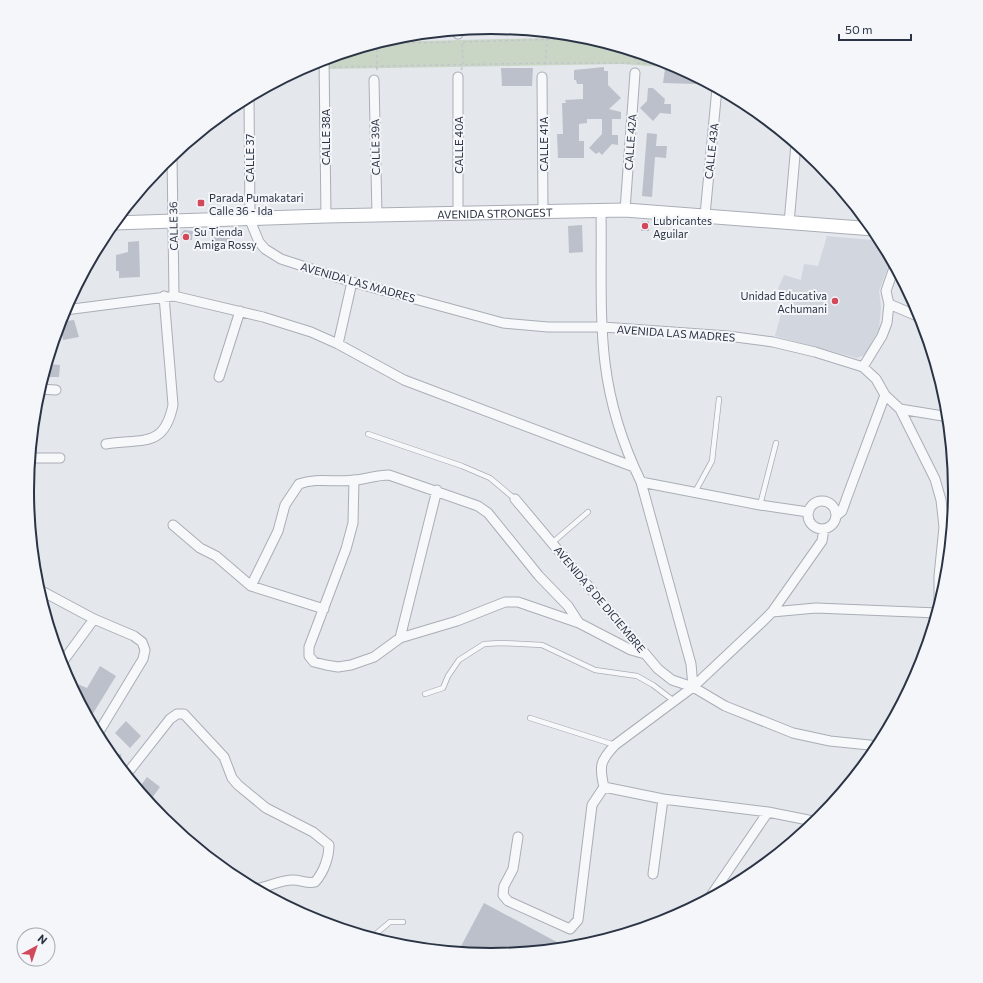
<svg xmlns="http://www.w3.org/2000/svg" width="983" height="983" font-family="Commissioner,sans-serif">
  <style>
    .built { fill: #d2d6de }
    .green { fill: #c9d6c5 }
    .building { fill: #bbc0ca }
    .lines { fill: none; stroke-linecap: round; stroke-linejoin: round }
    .lane-casing { stroke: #a9aeb7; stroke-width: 6 }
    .street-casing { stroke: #a9aeb7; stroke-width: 11 }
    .secondary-casing { stroke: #a9aeb7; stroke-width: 15 }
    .path { stroke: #c2c5cb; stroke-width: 1.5; stroke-dasharray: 3 3; stroke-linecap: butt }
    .lane { stroke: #f7f8fa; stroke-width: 4.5 }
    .street { stroke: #f7f8fa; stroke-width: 9 }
    .secondary { stroke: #fff; stroke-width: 13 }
    .poi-dot { fill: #d1495b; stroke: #f4f6f9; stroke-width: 1.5 }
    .labels { text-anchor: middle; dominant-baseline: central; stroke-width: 4; stroke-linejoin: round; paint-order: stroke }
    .street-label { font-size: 11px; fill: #2b3445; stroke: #f4f6f9 }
    .poi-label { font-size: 11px; fill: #2b3445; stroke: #f4f6f9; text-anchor: start }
    .rim { fill: none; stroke: #2b3445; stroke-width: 2 }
  </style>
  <rect width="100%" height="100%" fill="#e4e7ec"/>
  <!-- built -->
  <path class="built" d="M827 236 882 241 891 259 879 291 881 307 879 329 865 355 857 358 775 336 781 314 785 315 792 295 778 289 784 275 801 280 804 264 818 266Z"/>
  <!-- green -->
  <path class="green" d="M586 37 669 62 680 68 621 64 326 69V59L382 42Z"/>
  <!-- building -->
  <path class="building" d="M604 67V71H608V85L621 98 609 109 621 112V119H612V135H618V145L612 144 602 155 599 152 596 154 589 148 602 134V119H587V123L579 124V141H584V158H558L557 134H563L562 103H566L565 100 583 99V84H577L576 80H574V70Z
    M501 68H533L532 86H502Z
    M665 69 684 70 696 77V84L663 83Z
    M648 88H653L665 99 664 104H671V114L660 113 653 121 640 108 647 101Z
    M647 133 657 134 656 146H667L666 158 655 157 652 197 642 196Z
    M642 221H649V231H641Z
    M582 225 583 252 569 253 568 226Z
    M184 230 193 231 192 240 181 239V234Z
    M212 236 230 237 229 247H226V251H217L218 248H211Z
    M139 241 140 277 119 278V271H116V255L128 252V242Z
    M74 320 79 337 63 340 60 322Z
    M47 364 60 365 59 377H43Z
    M100 666 116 676 89 720 68 680 87 688Z
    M126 721 141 736 130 748 115 733Z
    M121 754 123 769 122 770 110 755Z
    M147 777 160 787 152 798 139 788Z
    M484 903 568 948 491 956 465 953 459 950Z"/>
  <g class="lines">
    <defs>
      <path id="lane" d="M368 434 462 466 490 478 515 499
        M695 492 712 461 719 399
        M760 505 776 443
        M552 543 588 512
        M425 694 443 688 448 676 459 660 484 644 501 643 542 645 595 670 637 676 653 685 674 701
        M530 718 615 745
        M371 938 390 922H403"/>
      <path id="street" d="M458 30V34
        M324 59 326 216
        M458 77V214
        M542 77 543 212
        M374 80 377 215
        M249 97 250 220 259 242 265 249 281 259 352 282 503 323 548 327H603L728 336 773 342 815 352 863 367 876 379 885 395 900 409 935 479 941 500 944 527 939 576V609
        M172 156 174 296
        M601 210C602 260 599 314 605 363 610 404 623 445 641 482L691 664 693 687
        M625 210 635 73
        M705 215 717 88
        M789 223 796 144
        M889 304 922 318
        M65 310 174 296 263 317 311 332 338 344 404 380 634 467
        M338 344 352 282
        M863 367 882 336 887 323 889 304 886 291 895 265
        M219 377 240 311
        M39 389 56 390
        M900 409 949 417
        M106 444C142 438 164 449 173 405L164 296
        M30 458H60
        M354 480 353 523 346 549 309 647V656L314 662 326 665 338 667 351 665 374 657 400 638 457 621 505 602H518L579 623 631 650 645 654
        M641 482 760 505 808 512
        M515 499 658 669 672 680 693 687 725 706 793 733 830 741 879 746
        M808 515a14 14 0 1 1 28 0a14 14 0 1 1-28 0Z
        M836 516 842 511 847 497 885 395
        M173 525 200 548 216 556 251 586 324 609
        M251 586 278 531 285 505 299 484C318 477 336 483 355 480 367 479 376 475 389 475L478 506 488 513 539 576 568 606 579 623
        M38 589 94 619 134 636 142 642 145 650 143 659 97 735
        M772 612 816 608 938 613
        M400 638 437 490
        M61 664 94 619
        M126 775 170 719 177 714H184L224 757 232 778 238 785 266 808 313 832 329 845C329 857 324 872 315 882 308 884 301 880 293 880 280 880 268 887 255 889
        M604 787 663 799 768 812 818 822
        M518 837 513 869 504 886 503 895 508 901 570 929 578 920 592 805 604 787C599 766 600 761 615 745L693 687 761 623 772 612 822 541 824 529
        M653 874 663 799
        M708 900 768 812"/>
      <g id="secondary">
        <path id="s1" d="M114 223 326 216 625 210 874 229"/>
      </g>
    </defs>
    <!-- lane casing -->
    <use href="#lane" class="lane-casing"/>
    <!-- street casing -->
    <use href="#street" class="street-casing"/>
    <!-- secondary casing -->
    <use href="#secondary" class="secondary-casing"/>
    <!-- path -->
    <path class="path" d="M545 32 547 39 545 68
      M463 42 589 38
      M376 44 453 42
      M633 52 636 64
      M637 63 677 66
      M333 67 546 63H633
      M377 70V43
      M461 70 463 66 462 42"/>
    <!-- lane -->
    <use href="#lane" class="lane"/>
    <!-- street -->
    <use href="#street" class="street"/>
    <!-- secondary -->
    <use href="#secondary" class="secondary"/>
  </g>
  <!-- markers -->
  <g class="poi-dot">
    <rect x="197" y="199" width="8" height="8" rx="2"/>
    <circle cx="645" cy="226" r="4"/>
    <circle cx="186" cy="237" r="4"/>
    <circle cx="835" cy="301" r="4"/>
  </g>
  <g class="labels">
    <!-- street labels -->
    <g class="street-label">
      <text transform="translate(325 137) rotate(-90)">CALLE 38A</text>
      <text transform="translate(630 142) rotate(-86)">CALLE 42A</text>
      <text transform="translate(543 144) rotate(-90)">CALLE 41A</text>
      <text transform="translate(458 145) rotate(-90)">CALLE 40A</text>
      <text transform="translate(375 147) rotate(-91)">CALLE 39A</text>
      <text transform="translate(711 151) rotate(-84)">CALLE 43A</text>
      <text transform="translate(249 158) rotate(-90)">CALLE 37</text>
      <text stroke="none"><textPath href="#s1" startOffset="381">AVENIDA STRONGEST</textPath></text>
      <text transform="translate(173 226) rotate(-91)">CALLE 36</text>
      <text transform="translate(358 282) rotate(16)">AVENIDA LAS MADRES</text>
      <text transform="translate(676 333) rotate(4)">AVENIDA LAS MADRES</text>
      <text transform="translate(600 599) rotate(50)">AVENIDA 8 DE DICIEMBRE</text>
    </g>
    <!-- poi labels -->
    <g class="poi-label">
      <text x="209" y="197">Parada Pumakatari<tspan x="209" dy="13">Calle 36 - Ida</tspan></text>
      <text x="653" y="220">Lubricantes<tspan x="653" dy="13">Aguilar</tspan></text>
      <text x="194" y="231">Su Tienda<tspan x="194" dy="13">Amiga Rossy</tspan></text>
      <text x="827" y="295" text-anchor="end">Unidad Educativa<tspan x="827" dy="13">Achumani</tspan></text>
    </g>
  </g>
  <!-- crop -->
  <path d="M0 0H983V983H0ZM34 491a457 457 0 1 1 914 0a457 457 0 1 1-914 0Z" fill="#f4f6f9" fill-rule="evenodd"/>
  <path class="rim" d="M34 491a457 457 0 1 1 914 0a457 457 0 1 1-914 0Z"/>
  <!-- north arrow -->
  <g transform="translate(36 947) rotate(40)"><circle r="19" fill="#f4f6f9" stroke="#a4a8b1"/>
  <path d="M0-3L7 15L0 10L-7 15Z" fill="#d1495b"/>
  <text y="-6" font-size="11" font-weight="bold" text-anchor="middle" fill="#2b3445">N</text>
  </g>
  <!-- scale -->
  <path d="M839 34v6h72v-6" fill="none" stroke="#2b3445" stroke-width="2"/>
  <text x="845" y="34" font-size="12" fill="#2b3445" stroke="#f4f6f9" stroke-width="3" paint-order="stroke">50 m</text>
</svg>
